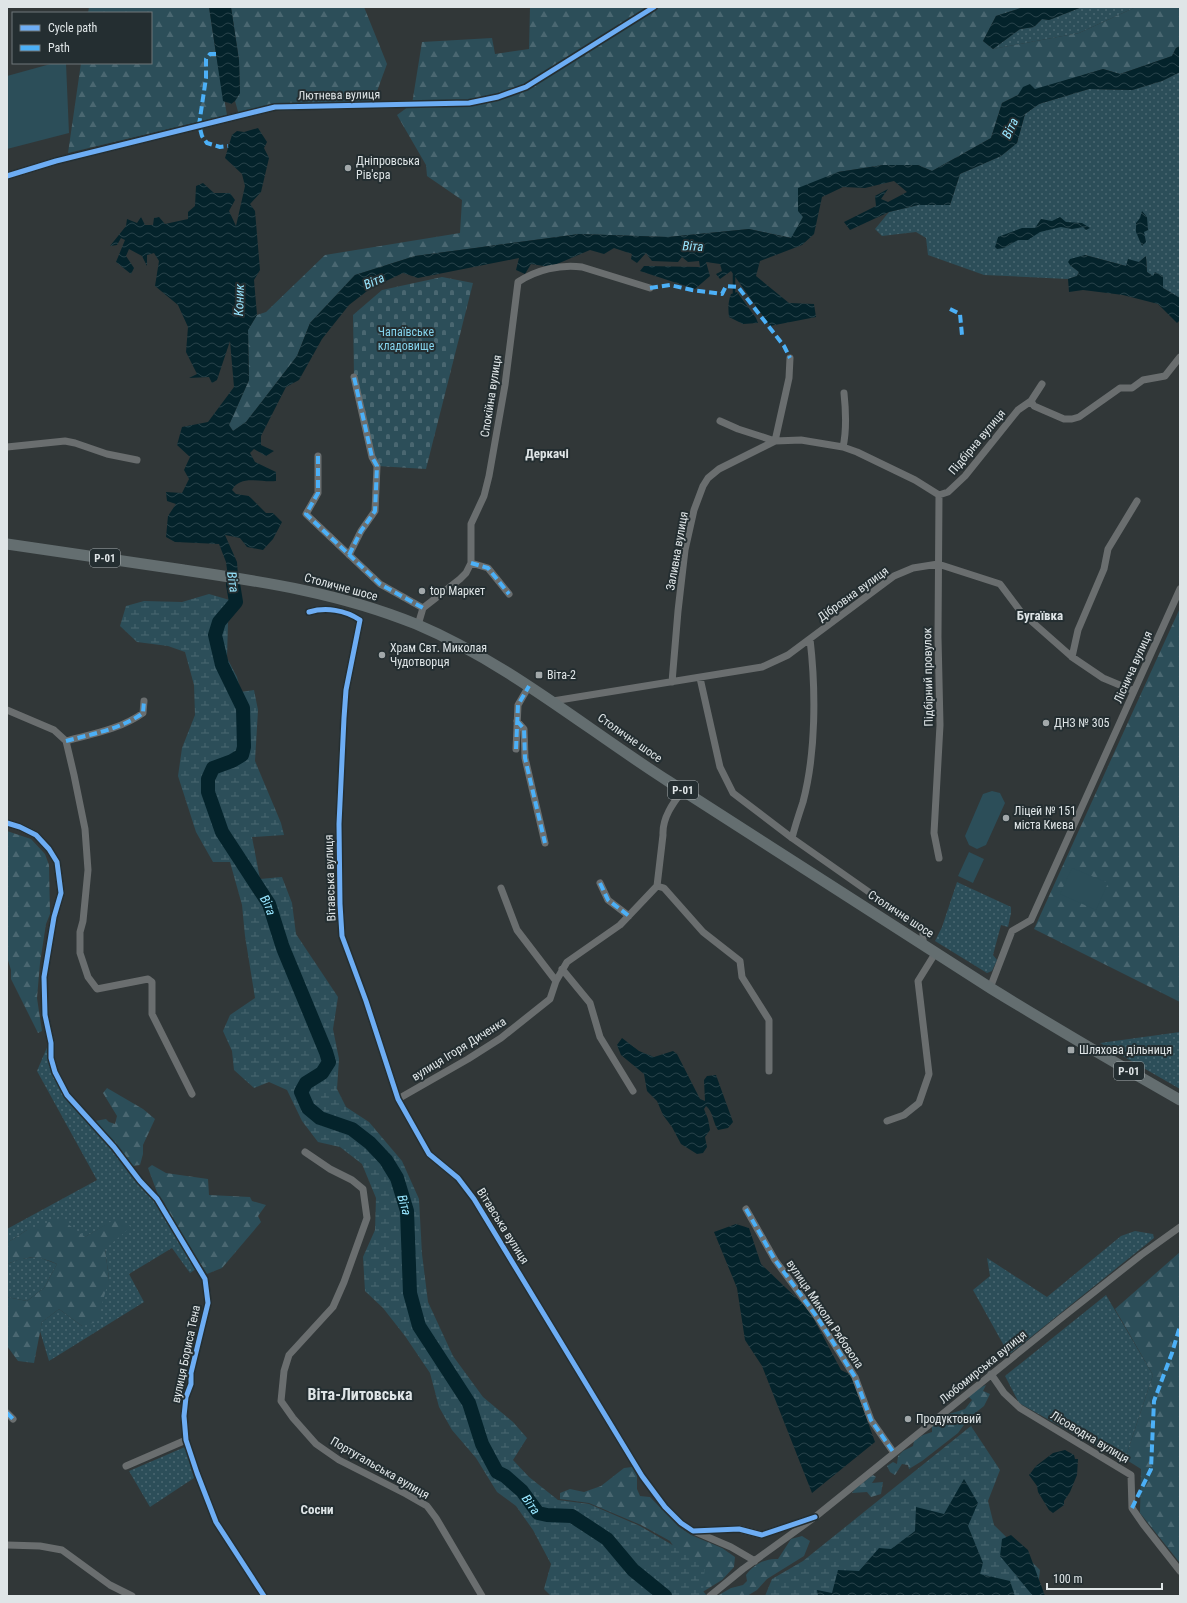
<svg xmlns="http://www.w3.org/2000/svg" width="1187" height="1603" font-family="'Roboto Condensed',sans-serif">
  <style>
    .grass { fill: url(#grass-dots) }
    .forest { fill: url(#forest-firs) }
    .wetland { fill: url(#wetland-marsh) }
    .cemetery { fill: url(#cemetery-stones) }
    .park { fill: #2c4e59 }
    .water { fill: url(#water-waves) }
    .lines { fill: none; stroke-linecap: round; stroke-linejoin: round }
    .stream { stroke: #04232b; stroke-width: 2.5 }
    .river { stroke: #04232b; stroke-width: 14 }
    .street { stroke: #6a6e6f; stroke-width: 7 }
    .primary { stroke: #646e70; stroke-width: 11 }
    .quiet { stroke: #4cb0f7; stroke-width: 4; stroke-dasharray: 8 4; stroke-linecap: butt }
    .cycleway-casing { stroke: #242e31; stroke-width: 8 }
    .cycleway { stroke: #6dadf4; stroke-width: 5 }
    .poi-dot { fill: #a2a8aa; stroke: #242e31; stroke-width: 1.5 }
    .labels { text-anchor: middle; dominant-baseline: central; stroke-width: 4; stroke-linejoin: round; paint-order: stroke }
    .shield { fill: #242e31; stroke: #a7aeb0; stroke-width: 1 }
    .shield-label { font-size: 11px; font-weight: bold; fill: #dfe5e7 }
    .street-label { font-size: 12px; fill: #dfe5e7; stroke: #242e31 }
    .poi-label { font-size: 12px; fill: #dfe5e7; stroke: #242e31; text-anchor: start }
    .park-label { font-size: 12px; fill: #85d3ec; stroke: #242e31 }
    .water-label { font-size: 13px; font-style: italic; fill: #98e6ff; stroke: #242e31 }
    .neighbourhood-label { font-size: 13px; font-weight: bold; fill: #dfe5e7; stroke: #242e31 }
    .district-label { font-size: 16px; font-weight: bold; fill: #dfe5e7; stroke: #242e31 }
  </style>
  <defs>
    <pattern id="grass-dots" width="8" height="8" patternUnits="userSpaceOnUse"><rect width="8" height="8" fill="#2c4e59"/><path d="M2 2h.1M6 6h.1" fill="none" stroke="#4a6771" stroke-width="1.8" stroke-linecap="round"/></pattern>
    <pattern id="forest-firs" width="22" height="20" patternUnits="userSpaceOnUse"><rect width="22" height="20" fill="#2c4e59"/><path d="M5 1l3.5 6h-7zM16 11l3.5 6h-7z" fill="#4a6771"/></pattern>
    <pattern id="wetland-marsh" width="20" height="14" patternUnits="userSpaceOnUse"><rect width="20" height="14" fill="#2c4e59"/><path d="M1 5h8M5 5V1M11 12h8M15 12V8" fill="none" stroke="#4a6771"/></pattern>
    <pattern id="cemetery-stones" width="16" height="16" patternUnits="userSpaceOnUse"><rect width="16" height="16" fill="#2c4e59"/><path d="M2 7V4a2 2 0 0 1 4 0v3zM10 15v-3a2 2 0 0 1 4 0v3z" fill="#4a6771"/></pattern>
    <pattern id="water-waves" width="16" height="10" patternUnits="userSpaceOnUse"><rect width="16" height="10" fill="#04232b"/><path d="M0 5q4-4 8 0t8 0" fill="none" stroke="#28434a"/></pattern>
  </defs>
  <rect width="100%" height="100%" fill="#313738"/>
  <!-- grass -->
  <path class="grass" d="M1082 7H1136L1079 33 993 49 1020 29 1034 27 1042 19 1049 20Z
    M1180 72V298L1163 288 1154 277 1147 272 1146 256 1139 262 1126 266 1085 255 1070 265 1079 272 1077 276 1068 279 984 275 928 255 926 238 916 232 882 236 875 229 889 212 918 205H950L960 174 1001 156 1017 143 1025 114 1039 104 1089 89 1132 90 1162 81Z
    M957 882 1011 907V913L1008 927 1001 925 993 955 997 960 992 971 987 973 935 941 942 927Z
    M1180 1032V1089L1100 1043Z
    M48 1045 63 1095 112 1148 128 1172 154 1200 196 1269 190 1273 172 1248 129 1274 144 1302 49 1361 40 1331 42 1322 59 1309 82 1326 109 1279 105 1249 118 1218 85 1237 27 1230 7 1243V1229L97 1180 37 1071Z
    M1135 1231 1153 1234 1154 1238 1011 1353H1008L973 1290 990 1276 987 1258 1047 1297 1121 1236Z
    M38 1257 57 1264 44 1288 27 1301 7 1297V1264L20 1259Z
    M1106 1295 1153 1375 1125 1459 1122 1461 1019 1403 1005 1376Z
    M185 1447 194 1478 150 1507 129 1471Z"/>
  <!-- forest -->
  <path class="forest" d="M89 7H209L216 54 227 115 68 153 81 63H151V13H88Z
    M231 7H364L387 64 372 105 275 107 239 115 235 101 240 93 239 60Z
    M530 7H1024L996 16 983 41 993 49 1079 33 1136 7H1180V46L1176 48 1172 56 1120 74 1103 69 1018 95 1002 103 991 138 932 171 918 165H883L838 172 803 217 792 238 749 229 668 237 579 234 415 256 355 275 310 323 297 356 246 422 233 431 229 425 249 380 248 330 257 315 266 312 325 255 460 233 462 200 427 176 426 165 397 115 412 104 422 42 492 38 495 54 529 49Z
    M1180 608V1002L1034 929Z
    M7 831 31 839 45 854 49 865 50 914 46 924 40 963 37 998 42 1031 38 1033 11 979V970L7 957Z
    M107 1088 143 1109 155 1119 143 1145V1154L140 1165 132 1166 95 1121 106 1119 109 1122 115 1124 117 1116 103 1093Z
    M152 1165 166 1173 208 1179 209 1195 250 1197 252 1201 266 1205 258 1216 261 1222 222 1268 207 1274 168 1211 164 1202 158 1195 148 1168Z
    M118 1217 131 1227 105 1249 109 1279 97 1322 82 1326 59 1309 42 1322 34 1363 18 1361 7 1346V1297L27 1301 44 1288 57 1264C36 1255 29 1256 7 1264V1243L27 1230 60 1218 85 1237Z
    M1180 1252V1563L1140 1513 1141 1469 1125 1459 1153 1375 1115 1309Z
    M986 1385 983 1391 990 1394 984 1406 969 1418 958 1433 922 1461 909 1469 908 1465 902 1464 895 1475 890 1472 887 1466 893 1462 897 1464 898 1456 903 1451 913 1446 914 1441 923 1435 932 1432V1425L946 1415 965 1409 972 1400 968 1396 979 1388Z
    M632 1467 637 1476V1489L640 1496 650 1497 679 1527 691 1535 722 1548 735 1557 734 1567 722 1580 696 1596 679 1555 670 1541 641 1525 589 1503 560 1499V1493L570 1489 584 1492 601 1486 624 1468Z
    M873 1475 876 1477 872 1483 883 1482 881 1494 871 1497 867 1492 852 1493 856 1488Z
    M802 1536 810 1541 804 1556 767 1579 757 1590 747 1596H717L731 1588 743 1585 747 1581 746 1575C753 1565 765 1558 778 1559L791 1539Z"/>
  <!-- wetland -->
  <path class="wetland" d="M209 594 240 603 228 622 227 658 237 677 241 692 254 690 258 710 255 761 281 823 284 835 252 837 260 879 282 877 292 903 296 934 338 997 333 1029 339 1059 337 1089 346 1107 369 1122 402 1161 419 1199 422 1254 428 1302 453 1356 483 1397 513 1422 527 1438 513 1460 529 1477 558 1500 589 1504 640 1526 705 1564 703 1591 707 1596H551L544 1589 551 1564 533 1530 516 1506 497 1492 476 1458 452 1430 439 1407 430 1373 405 1336 383 1308 365 1291 363 1257 375 1230 376 1198 362 1164 340 1147 318 1142 302 1121 287 1090 269 1082 254 1088 234 1070 232 1051 223 1031 230 1015 255 998 245 936 242 905 230 862H213L196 832 178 776 182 748 195 715 194 685 185 652 168 646 137 642 120 626 126 606 144 601 182 602Z
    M971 1426 1000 1470 988 1501 994 1525 1040 1570 1037 1596H765L772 1579 803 1561Z"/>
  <!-- cemetery -->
  <path class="cemetery" d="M442 277 473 283 426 469 377 466 354 377 353 315 382 290Z"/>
  <!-- park -->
  <path class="park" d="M54 63H66L69 133 7 149V76Z
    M992 791 1000 793 1005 803 986 845 977 849 969 845 965 836 983 794Z
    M969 852 984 859 973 883 958 876Z
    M1072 868 1108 883 1096 910 1060 894Z"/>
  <!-- water -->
  <path class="water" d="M209 7H231L239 60 240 93 235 101 231 104 223 101Z
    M1024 7H1082L1049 20 1042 19 1034 27 1020 29 993 49 983 41 996 16Z
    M1180 46V72L1162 81 1132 90 1089 89 1039 104 1025 114 1017 143 1001 156 960 174 950 205H918L889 212 850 230 844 222 876 206 875 196 888 189 881 199 888 202 907 192 894 181 865 188 843 187 822 197 814 234 802 245 760 261 756 276 789 303 814 304 816 317 770 326 731 271 720 279 716 274 722 271 720 264 706 262 710 276 695 289 640 271 644 266 700 267 699 261 688 262 682 257 678 262 652 261 646 253 637 263 631 259 632 254 614 248 604 254 590 250 550 267 531 264 525 274 516 270 519 258 418 278 403 273 371 288 349 305 322 339 299 380 286 387 261 436V445L274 451 266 456 254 449 250 453 255 462 276 472V481C260 483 241 474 232 490L236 494 249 496 266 513H273L282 522 273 539 263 550 247 547 240 538 225 535 237 562 240 603 231 600 226 562 219 544 175 542 166 537 168 516 176 504 167 501 166 492 182 493 189 479 184 470 190 457 177 445 182 427 208 422 234 387 230 341 217 380 212 383 209 377 189 378 197 374 186 352 188 327 178 305 155 286 159 261 154 253 147 255V266L142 256 129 249 126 256 134 268 131 274 116 262 125 240 121 238 117 245 110 246 126 226 127 219 137 223 141 217 145 225H153L154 218 159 217 165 224 188 219V212L195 206 196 186 203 183 214 193H230L235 200 229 211 236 226 245 186 242 174 225 158 232 135 237 131 244 132 258 128 267 142 264 148 269 158 261 192 250 204 255 211 260 270 254 280 257 315 248 330 249 380 229 425 233 431 246 422 297 356 310 323 355 275 415 256 579 234 668 237 749 229 791 238 803 217 798 211V188L838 172 883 165H918L932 171 991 138 1002 103 1018 95 1023 87 1030 84 1035 89 1103 69 1120 74 1172 56 1176 48Z
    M1142 211 1147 217 1148 230 1144 232 1146 242 1142 246 1136 232V223L1140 218Z
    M1060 217 1066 222 1082 223 1090 228 1086 230 1083 227 1072 229 1061 227 1040 232 1028 240H1018L1004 248 997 249 995 247 998 237 1022 228H1035L1041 219 1052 221Z
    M1085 255 1126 266 1128 259 1139 262 1146 256 1147 272 1153 276 1155 272 1163 276V288L1180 298V320L1177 323 1158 304 1123 295 1083 290 1069 292 1068 279 1077 276 1079 272 1070 265 1068 262 1070 259Z
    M737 292 756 318 758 323 743 324 729 317C728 308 728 302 731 294Z
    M622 1038 639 1051 654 1057 673 1051 677 1054 700 1099 705 1101 704 1080 707 1076 716 1075 733 1122 728 1128 718 1130C713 1123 713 1111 706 1106L704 1109 708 1119 710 1130 705 1137 707 1147 703 1153 697 1154 681 1144 672 1127 663 1115 657 1101 647 1091 644 1074 621 1055 617 1045Z
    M736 1224 749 1228 761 1264 809 1310 841 1370 851 1375 875 1442 812 1493 762 1366 745 1340 737 1288 714 1232Z
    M1065 1450 1074 1455 1075 1459H1078L1077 1475 1070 1492 1064 1501V1505L1053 1513 1049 1510 1038 1492 1037 1486 1029 1475 1036 1466 1053 1453Z
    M964 1479 978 1503 968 1526 983 1563 980 1574 1010 1581 1015 1596H818L817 1590 832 1593 838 1570 859 1571 879 1548 891 1549 915 1531 916 1507 944 1514Z
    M1011 1535 1028 1550 1045 1596H1033L1000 1556 1002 1539Z"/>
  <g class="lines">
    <!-- stream -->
    <path class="stream" d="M734 284V274
      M734 293V289"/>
    <!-- river -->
    <path class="river" id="s1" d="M233 584 236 602 219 622 215 635 222 665 243 708 244 747 242 755 232 761 213 768 208 779V792L222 832 269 904 283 948 326 1052 329 1062 322 1073 306 1083 301 1092 308 1108 320 1118 352 1129 370 1143 386 1160 397 1178 407 1211 410 1293 419 1326 469 1403 482 1444 497 1472 505 1476 522 1491 538 1513 547 1515 572 1516 607 1539 633 1570 665 1596"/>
    <!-- street -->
    <path class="street" d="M7 176 56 161 275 107 469 103 498 97 526 87 654 7
      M1031 401 1034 406 1064 419H1072L1079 417 1120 388H1132L1143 380 1165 376 1180 357
      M720 421 738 429 775 441 801 440 843 447 857 452 915 480 939 495 948 492 965 476 1018 410 1031 401 1042 384
      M775 441 789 378 790 358
      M7 447 65 441 75 443 107 454 137 460
      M843 447C847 429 846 412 844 393
      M318 456V493L306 514 380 584 423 608
      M939 495 938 637 940 725 934 833 939 858
      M349 555 361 531 375 511 377 466 372 457 354 377
      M471 563 488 568 509 594
      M309 612C326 607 345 610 360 620L346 690 344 718 339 824 340 904 342 936 366 1001 398 1099 429 1154 458 1178 474 1199 642 1476 665 1507 681 1523 693 1531 739 1529 762 1535 815 1517
      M418 625 423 608 460 579 466 573 471 563V524L484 496 489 476 505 385 518 282C536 270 560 264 582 267L650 288
      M1072 657 1078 630 1104 569 1108 549 1137 501
      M700 678 720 767 733 793 792 838 923 930V944
      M672 682 678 611 685 550 694 510 703 486 708 478 719 469 775 441
      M553 701 762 667 788 655 894 576 913 568 938 564 1000 584 1021 612 1072 657 1103 678 1134 691
      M7 710 54 730 66 741 74 775 85 829 88 870 83 921 80 932V953L88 977 97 989 148 979 152 982V1014L192 1094
      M517 721 524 729 525 758 545 843
      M66 741C92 734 121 729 143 713L144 701
      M516 749 518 705 529 686
      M7 823 20 827 36 835 49 849 57 862 61 893 54 917 44 977 45 1015 51 1043V1058L55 1072 67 1095 114 1147 140 1181 157 1199 205 1279 208 1303 191 1373V1384L186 1397 184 1416 186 1440 197 1473 216 1522 264 1596
      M792 838C795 826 799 814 803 802 816 753 816 690 810 639
      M600 883 608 900 629 916
      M657 886 664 888 703 932 740 961 742 977 769 1020V1071
      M501 888 517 930 556 981
      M562 969 590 1003 600 1037 633 1091
      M990 988 1012 931 1031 920 1180 589
      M398 1099 468 1059 501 1038 550 999 556 981 567 962 620 925 657 886 663 835C662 818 673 803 683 790
      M887 1121 904 1115 919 1103 929 1074 918 981 936 952
      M305 1152 330 1169 352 1180 363 1189 367 1218 344 1282 333 1307 289 1355 284 1371 281 1401 293 1418 316 1444 339 1460 406 1494 427 1506 436 1518 482 1596
      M746 1209 775 1260 817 1317 855 1377 871 1420 894 1453
      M991 1374 1004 1393 1020 1408 1131 1475 1132 1508 1143 1524 1180 1571
      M7 1413 13 1419
      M126 1466 186 1440
      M696 1532 731 1547 755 1561
      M7 1545 40 1546 62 1550 110 1585 132 1596
      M710 1596 743 1569 815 1517 1060 1319 1141 1255 1180 1227"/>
    <!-- primary -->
    <path class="primary" d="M7 544C66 553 125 561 184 570 265 582 340 593 416 624 508 663 585 728 668 781 776 850 884 920 992 989 1054 1027 1117 1064 1180 1100"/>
    <!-- quiet -->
    <path class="quiet" d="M216 54H210L206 59V78L199 125 202 136 207 143 220 147 228 146
      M650 288 670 285 692 290 722 294 726 286 738 287 784 346 790 358
      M950 309 960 314 962 335
      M318 456V493L306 514 380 584 423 608
      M349 555 361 531 375 511 377 466 372 457 354 377
      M471 563 488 568 509 594
      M517 721 524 729 525 758 545 843
      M66 741C92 734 121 729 143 713L144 701
      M516 749 518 705 529 686
      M600 883 608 900 629 916
      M746 1209 775 1260 817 1317 855 1377 871 1420 894 1453
      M7 1413 13 1419
      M1132 1508 1151 1469 1154 1401 1172 1353 1180 1326"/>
    <defs>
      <path id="cycleway" d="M7 176 56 161 275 107 469 103 498 97 526 87 654 7
        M309 612C326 607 345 610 360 620L346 690 344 718 339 824 340 904 342 936 366 1001 398 1099 429 1154 458 1178 474 1199 642 1476 665 1507 681 1523 693 1531 739 1529 762 1535 815 1517
        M7 823 20 827 36 835 49 849 57 862 61 893 54 917 44 977 45 1015 51 1043V1058L55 1072 67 1095 114 1147 140 1181 157 1199 205 1279 208 1303 191 1373V1384L186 1397 184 1416 186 1440 197 1473 216 1522 264 1596"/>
    </defs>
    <!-- cycleway casing -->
    <use href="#cycleway" class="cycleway-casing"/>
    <!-- cycleway -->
    <use href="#cycleway" class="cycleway"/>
  </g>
  <!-- markers -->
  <g class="poi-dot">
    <circle cx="348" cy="168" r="4"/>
    <circle cx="422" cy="591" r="4"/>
    <circle cx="382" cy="655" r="4"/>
    <rect x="535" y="671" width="8" height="8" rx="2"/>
    <circle cx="1046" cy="723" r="4"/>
    <circle cx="1006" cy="818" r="4"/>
    <rect x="1067" y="1046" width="8" height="8" rx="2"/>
    <circle cx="908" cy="1419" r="4"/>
  </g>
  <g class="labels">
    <!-- shield labels -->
    <g class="shield">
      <rect x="90" y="549" width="30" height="18" rx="3"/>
      <rect x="668" y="781" width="30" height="18" rx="3"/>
      <rect x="1114" y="1062" width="30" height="18" rx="3"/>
    </g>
    <g class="shield-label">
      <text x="105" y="558">Р-01</text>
      <text x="683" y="790">Р-01</text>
      <text x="1129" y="1071">Р-01</text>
    </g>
    <!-- street labels -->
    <g class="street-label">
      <text transform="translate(339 95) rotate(-1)">Лютнева вулиця</text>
      <text transform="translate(491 396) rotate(-81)">Спокійна вулиця</text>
      <text transform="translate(977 442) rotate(-50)">Підбірна вулиця</text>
      <text transform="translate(677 551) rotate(-80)">Заливна вулиця</text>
      <text transform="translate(341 587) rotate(15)">Столичне шосе</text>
      <text transform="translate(853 594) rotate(-36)">Дібровна вулиця</text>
      <text transform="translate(1133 667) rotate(-66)">Ліснича вулиця</text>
      <text transform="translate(928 677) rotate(-91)">Підбірний провулок</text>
      <text transform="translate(630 738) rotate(35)">Столичне шосе</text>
      <text transform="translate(330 878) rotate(-92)">Вітавська вулиця</text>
      <text transform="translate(901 914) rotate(33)">Столичне шосе</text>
      <text transform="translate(459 1049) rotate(-32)">вулиця Ігоря Диченка</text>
      <text transform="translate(503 1226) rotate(58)">Вітавська вулиця</text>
      <text transform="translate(825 1314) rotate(56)">вулиця Миколи Рябовола</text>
      <text transform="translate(186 1354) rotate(-78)">вулиця Бориса Тена</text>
      <text transform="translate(983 1367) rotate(-39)">Любомирська вулиця</text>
      <text transform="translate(1090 1437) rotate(31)">Лісоводна вулиця</text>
      <text transform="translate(380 1468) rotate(30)">Португальська вулиця</text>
    </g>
    <!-- poi labels -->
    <g class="poi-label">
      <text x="356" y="161">Дніпровська<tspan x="356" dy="14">Рів'єра</tspan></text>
      <text x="430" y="591">top Маркет</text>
      <text x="390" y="648">Храм Свт. Миколая<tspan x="390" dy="14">Чудотворця</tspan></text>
      <text x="547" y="675">Віта-2</text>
      <text x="1054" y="723">ДНЗ № 305</text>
      <text x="1014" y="811">Ліцей № 151<tspan x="1014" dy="14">міста Києва</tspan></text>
      <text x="1079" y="1050">Шляхова дільниця</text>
      <text x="916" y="1419">Продуктовий</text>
    </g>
    <!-- park labels -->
    <g class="park-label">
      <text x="406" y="332">Чапаївське<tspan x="406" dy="14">кладовище</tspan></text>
    </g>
    <!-- water labels -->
    <g class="water-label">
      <text transform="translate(1010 128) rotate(-64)">Віта</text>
      <text transform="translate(693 246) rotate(2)">Віта</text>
      <text transform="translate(374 281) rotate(-25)">Віта</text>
      <text transform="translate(239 300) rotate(-88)">Коник</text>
      <text transform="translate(233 582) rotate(82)">Віта</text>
      <text stroke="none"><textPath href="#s1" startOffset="370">Віта</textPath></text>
      <text stroke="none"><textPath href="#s1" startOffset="743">Віта</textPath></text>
      <text stroke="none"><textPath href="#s1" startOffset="1080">Віта</textPath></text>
    </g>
    <!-- neighbourhood labels -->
    <g class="neighbourhood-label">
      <text x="547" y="453">Деркачі</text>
      <text x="1040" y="615">Бугаївка</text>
      <text x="317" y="1509">Сосни</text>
    </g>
    <!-- district labels -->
    <g class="district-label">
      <text x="360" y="1394">Віта-Литовська</text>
    </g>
  </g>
  <!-- border -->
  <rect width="1187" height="1603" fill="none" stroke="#dfe5e7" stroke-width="16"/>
  <!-- legend -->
  <rect x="12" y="12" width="140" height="52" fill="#242e31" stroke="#6f777a"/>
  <rect x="20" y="25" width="20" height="6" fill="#6dadf4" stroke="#6f777a"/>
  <text x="48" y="32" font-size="12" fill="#dfe5e7">Cycle path</text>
  <rect x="20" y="45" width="20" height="6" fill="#4cb0f7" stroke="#6f777a"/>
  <text x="48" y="52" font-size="12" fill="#dfe5e7">Path</text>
  <!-- scale -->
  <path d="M1047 1583v6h115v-6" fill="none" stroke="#dfe5e7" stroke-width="2"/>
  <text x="1053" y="1583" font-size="12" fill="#dfe5e7" stroke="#242e31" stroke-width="3" paint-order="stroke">100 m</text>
</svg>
